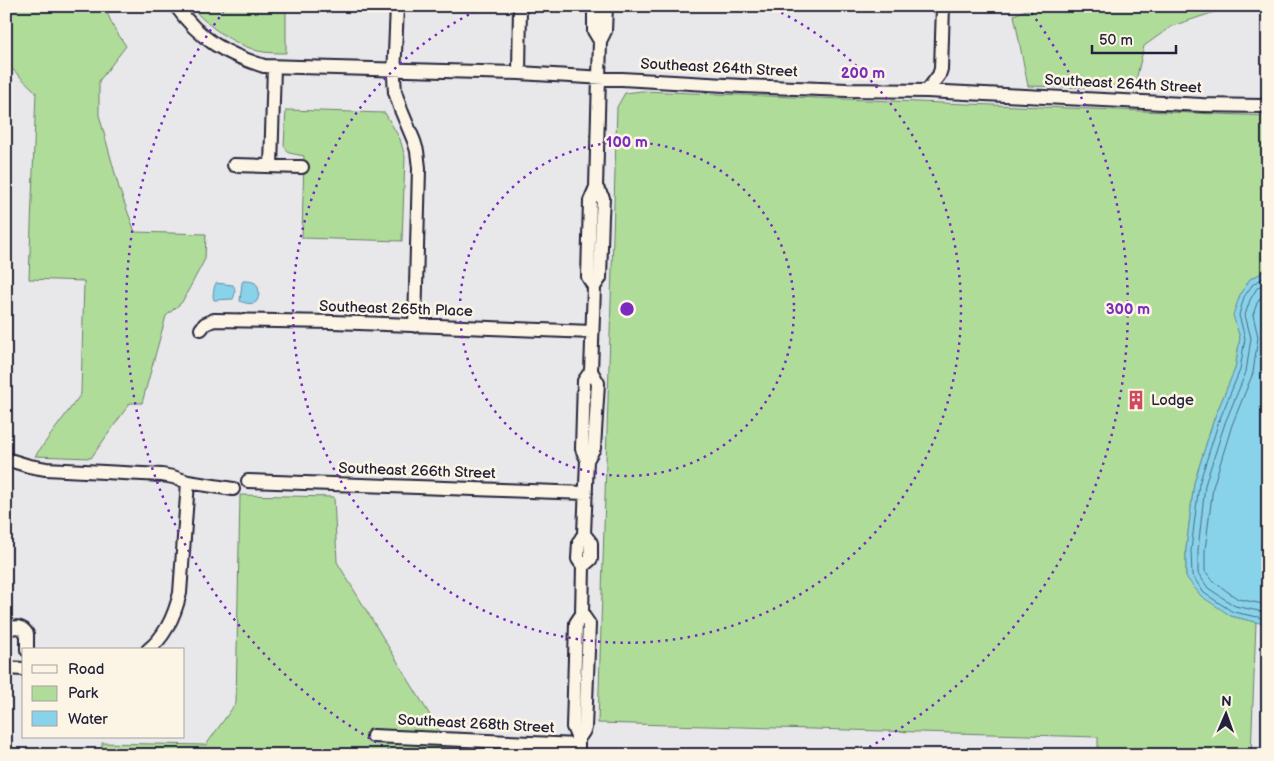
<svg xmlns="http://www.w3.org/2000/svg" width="1274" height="761" font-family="'Balsamiq Sans',sans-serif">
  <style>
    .green { fill: #b0dc9a; stroke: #697f6a }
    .water { fill: #89d3ea; stroke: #608ca4 }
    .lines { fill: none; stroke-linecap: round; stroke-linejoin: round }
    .shore { stroke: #4b6981; stroke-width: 1 }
    .street-casing { stroke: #22223b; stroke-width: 16 }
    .street { stroke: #fcf5e5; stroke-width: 12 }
    .ring { fill: none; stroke: #7b2cbf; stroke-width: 2.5; stroke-dasharray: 2.5 5 }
    .labels { text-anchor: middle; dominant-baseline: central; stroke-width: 5; stroke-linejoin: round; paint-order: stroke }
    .street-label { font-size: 15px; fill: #22223b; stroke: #fcf5e5 }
    .poi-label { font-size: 15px; fill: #22223b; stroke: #fcf5e5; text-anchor: start }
    .centre { fill: #7b2cbf; stroke: #fcf5e5; stroke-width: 2.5 }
    .ring-label { font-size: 15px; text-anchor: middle; font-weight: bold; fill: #7b2cbf; stroke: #fcf5e5; stroke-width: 5; stroke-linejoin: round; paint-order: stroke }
  </style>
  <rect width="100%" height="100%" fill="#e8e7ea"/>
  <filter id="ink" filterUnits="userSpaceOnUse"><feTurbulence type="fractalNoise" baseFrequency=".02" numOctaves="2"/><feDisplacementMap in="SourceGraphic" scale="10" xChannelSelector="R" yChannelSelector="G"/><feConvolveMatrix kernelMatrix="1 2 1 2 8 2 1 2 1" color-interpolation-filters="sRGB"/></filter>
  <g filter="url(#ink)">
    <!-- green -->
    <path class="green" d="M6 6H104L114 28 126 46 99 81V115L119 188 135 232 206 234 205 259 182 302 166 316 142 403H130L91 458 35 456 81 394 84 281 29 279 36 92 6 63Z
      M190 6H286V53C277 53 267 53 258 51 230 42 210 28 190 6Z
      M1035 6H1233L1172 26 1144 46 1134 89 1028 86 1014 15Z
      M642 91 1268 116V264L1262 273 1250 279 1240 295 1234 315 1240 338 1235 369 1214 419 1194 483 1186 549V577L1231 616 1256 622 1251 755H1098V737L598 723 617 107 625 93Z
      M286 110 385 113 400 139 405 157 402 241 302 238 304 156 289 153 284 146Z
      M240 495 334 497 337 562 439 730V755H102V743L206 745 236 703Z"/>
    <!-- water -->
    <path class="water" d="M1268 264V625L1231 616 1201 596 1186 577V549L1194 483 1214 419 1235 369 1240 338 1233 315 1240 295 1250 279 1262 273Z
      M243 281C247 281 252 281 255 283 260 286 260 298 256 302 252 305 244 303 240 301L242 283Z
      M216 283 233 285C236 289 235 295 233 299L214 300C212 296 214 287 216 283Z"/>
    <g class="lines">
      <!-- shore -->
      <path class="shore" d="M1268 273 1265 277 1253 284 1244 297 1239 315 1245 338 1240 370 1219 421 1199 484 1191 550 1192 575 1204 593 1233 612 1268 619
        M1268 282 1257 288 1250 300 1245 315 1251 338 1246 372 1225 423 1205 485 1198 550V573L1208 588 1235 606 1268 613
        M1268 291 1263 294 1257 303 1253 315 1258 337 1253 373 1232 425 1213 487 1205 550V571L1214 582 1238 599 1268 605"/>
      <defs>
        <path id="street" d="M176 6C200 40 226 54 264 66L519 73 742 86 847 90 927 91 1202 105 1261 106 1268 104
          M397 6 394 77 395 92 401 110 414 141 417 151 419 168 415 326
          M594 6V31L600 41
          M519 73 520 6
          M927 91 939 75 941 69 943 6
          M234 165 302 167
          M271 166 274 67
          M596 187 600 41 605 31 606 6
          M201 329 205 324 214 320 333 322 592 332
          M591 371 594 287 588 277 590 201 596 187 603 198 602 216 600 278 594 287
          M6 459 29 466 46 469 162 475 173 477 188 482 233 489
          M248 481 586 493
          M584 534 587 460 582 449 584 381 591 371 598 383 594 448 587 460
          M582 614 583 566 578 559 579 542 584 534 591 543V559L583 566
          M6 631C14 625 22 626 27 634V650
          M148 650C166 636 175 614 180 593L188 482
          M6 668 24 669
          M373 736 578 745
          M578 755V739L573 727 576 623 582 614 589 624 585 728 583 732 578 739"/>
      </defs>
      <!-- street casing -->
      <use href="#street" class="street-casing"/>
      <!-- street -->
      <use href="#street" class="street"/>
    </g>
  </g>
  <!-- distance rings -->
  <g class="ring">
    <circle cx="627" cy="309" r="167"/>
    <path d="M768 6A334 334 0 1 1 486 6"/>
    <path d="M396 753A501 501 0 0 1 227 7M1027 7A501 501 0 0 1 858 753"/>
  </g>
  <!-- icons -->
  <defs>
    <symbol id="building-bare" viewBox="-9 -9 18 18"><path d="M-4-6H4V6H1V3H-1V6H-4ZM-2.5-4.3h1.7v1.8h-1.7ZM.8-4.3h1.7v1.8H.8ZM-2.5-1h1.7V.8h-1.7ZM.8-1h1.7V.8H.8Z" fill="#d1495b" stroke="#fcf5e5" stroke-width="2.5" paint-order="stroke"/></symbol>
  </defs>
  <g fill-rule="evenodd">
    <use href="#building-bare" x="1122" y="386" width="28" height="28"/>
  </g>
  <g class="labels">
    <!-- street labels -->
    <g class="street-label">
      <text transform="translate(719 68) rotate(3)">Southeast 264th Street</text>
      <text transform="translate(1123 84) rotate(3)">Southeast 264th Street</text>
      <text transform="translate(396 309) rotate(2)">Southeast 265th Place</text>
      <text transform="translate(417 471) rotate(2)">Southeast 266th Street</text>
      <text transform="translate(476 724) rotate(3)">Southeast 268th Street</text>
    </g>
    <!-- poi labels -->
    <g class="poi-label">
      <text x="1151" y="400">Lodge</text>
    </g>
  </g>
  <circle cx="627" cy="309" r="8" class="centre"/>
  <g class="ring-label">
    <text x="863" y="78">200 m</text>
    <text x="627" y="147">100 m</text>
    <text x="1128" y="314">300 m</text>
  </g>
  <!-- margin -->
  <rect width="1274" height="761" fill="none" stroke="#fcf5e5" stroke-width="25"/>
  <rect x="12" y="12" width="1249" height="736" fill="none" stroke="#22223b" stroke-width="2" filter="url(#ink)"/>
  <!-- legend -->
  <rect x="22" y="648" width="162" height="90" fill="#fcf5e5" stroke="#a5a1a1"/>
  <rect x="32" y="665" width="25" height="8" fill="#fcf5e5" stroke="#a5a1a1"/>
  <text x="68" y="674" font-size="15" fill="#22223b">Road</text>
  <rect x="32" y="686" width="25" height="15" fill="#b0dc9a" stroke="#a5a1a1"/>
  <text x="68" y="698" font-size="15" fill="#22223b">Park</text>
  <rect x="32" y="711" width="25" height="15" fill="#89d3ea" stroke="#a5a1a1"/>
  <text x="68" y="724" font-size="15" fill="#22223b">Water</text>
  <!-- north arrow -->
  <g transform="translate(1226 714) rotate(2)" stroke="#fcf5e5" stroke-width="4" paint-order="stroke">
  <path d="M0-4L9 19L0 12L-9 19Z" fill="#22223b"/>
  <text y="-8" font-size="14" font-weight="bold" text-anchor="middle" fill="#22223b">N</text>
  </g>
  <!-- scale -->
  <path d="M1092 45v8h84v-8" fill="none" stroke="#22223b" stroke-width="2.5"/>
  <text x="1099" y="45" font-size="15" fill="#22223b" stroke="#fcf5e5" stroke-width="4" paint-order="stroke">50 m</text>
</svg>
